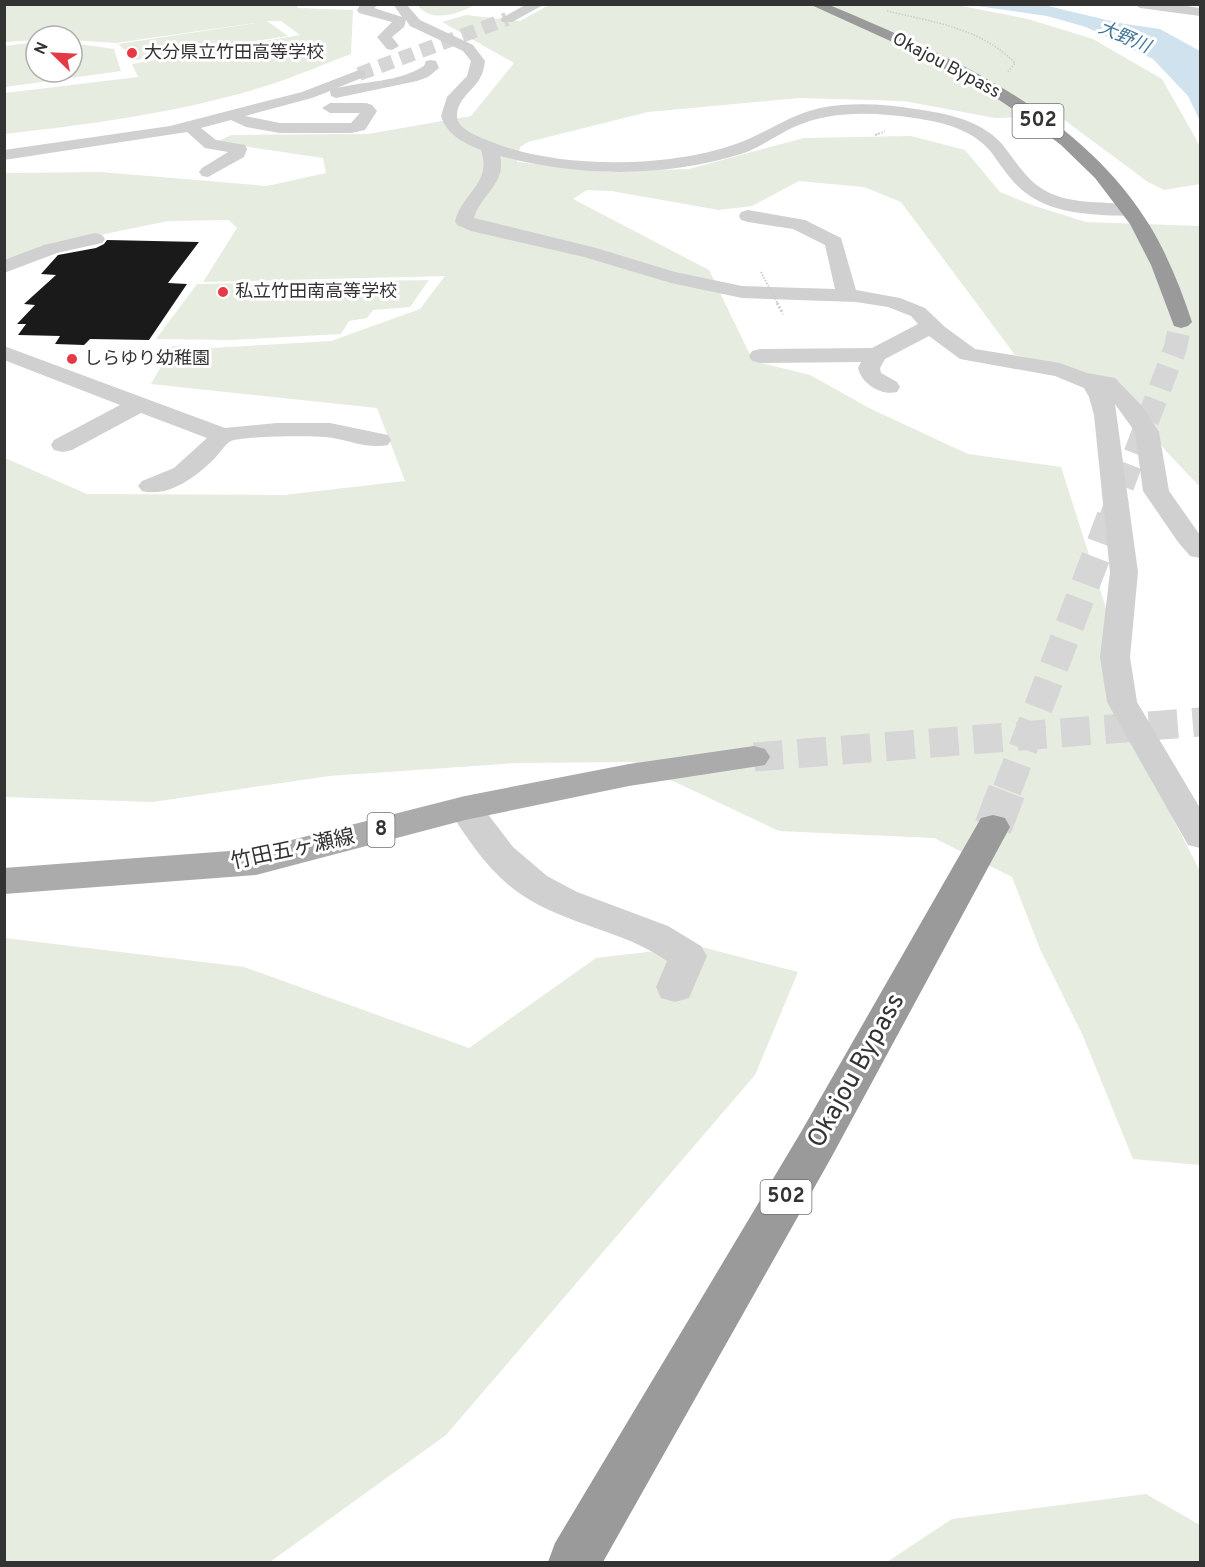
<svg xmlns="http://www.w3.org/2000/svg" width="1205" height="1567" font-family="Overpass,'Noto Sans JP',sans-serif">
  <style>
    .green { fill: #e6ecdf }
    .water { fill: #cfe2ee }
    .building { fill: #1a1a1a }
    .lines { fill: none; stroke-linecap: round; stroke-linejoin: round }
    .minor-tunnel { stroke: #d6d6d6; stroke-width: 14; stroke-dasharray: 14 8; stroke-linecap: butt }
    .major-tunnel { stroke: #d6d6d6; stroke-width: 29; stroke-dasharray: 29 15; stroke-linecap: butt }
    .highway-tunnel-far2 { stroke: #d6d6d6; stroke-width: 23; stroke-dasharray: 23 12; stroke-linecap: butt }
    .highway-tunnel-far1 { stroke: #d6d6d6; stroke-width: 29; stroke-dasharray: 29 15; stroke-linecap: butt }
    .highway-tunnel { stroke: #d6d6d6; stroke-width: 38; stroke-dasharray: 38 19; stroke-linecap: butt }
    .path-far1 { stroke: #cdcdcd; stroke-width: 1.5; stroke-dasharray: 1.5 1.5; stroke-linecap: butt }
    .path { stroke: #cdcdcd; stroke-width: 2; stroke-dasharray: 1.5 1.5; stroke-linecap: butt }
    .minor { fill: #d0d0d0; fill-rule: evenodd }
    .major { fill: #ababab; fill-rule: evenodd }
    .highway { fill: #9a9a9a; fill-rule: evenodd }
    .path-bridge-far1 { stroke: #cdcdcd; stroke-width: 2; stroke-dasharray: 1.5 1.5; stroke-linecap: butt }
    .path-bridge { stroke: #cdcdcd; stroke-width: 3; stroke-dasharray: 2 2; stroke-linecap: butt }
    .poi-dot { fill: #e63946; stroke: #fff; stroke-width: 2 }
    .labels { text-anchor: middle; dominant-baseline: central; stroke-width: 6; stroke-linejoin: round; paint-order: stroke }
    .far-water-label { font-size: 18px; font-style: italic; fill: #3f7597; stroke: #fff }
    .far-poi-label { font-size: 18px; fill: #333; stroke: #fff; text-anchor: start }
    .far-street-label { font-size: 18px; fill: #333; stroke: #fff }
    .shield { fill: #fff; stroke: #707070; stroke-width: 1.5 }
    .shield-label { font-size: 20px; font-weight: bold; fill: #333 }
    .street-label { font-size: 21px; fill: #333; stroke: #fff }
    .near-street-label { font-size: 26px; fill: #333; stroke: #fff }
  </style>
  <rect width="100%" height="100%" fill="#fff"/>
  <!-- green -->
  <path class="green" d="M298 4 297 8 353 10 351 54C324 64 297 76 269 85 184 112 93 124 5 134V93L138 77 132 64 300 35 281 21H267L288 36 136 60 118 44 262 22 116 43 72 40V36H36V40L5 42V5Z
    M417 4H474V5C458 15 428 23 417 4Z
    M551 4 957 5 1028 19 1093 39 1162 79 1200 146V184L1164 190 1148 182 1059 116 995 118 904 101 799 98 648 112 528 142 520 147 517 162 609 172 689 169 804 138 911 136 965 150 1000 192 1032 205 1086 222 1200 226V487L1165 450 1115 382 1015 355 901 202 864 187 799 181 752 206 719 210 611 191 587 190 573 199 709 270 753 361 810 375 871 409 968 454 1061 467 1127 674 1153 780 1200 871V1165L1133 1159 1083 1036 1040 949 1012 877 934 838 779 831 633 762 517 763 329 776 153 802 5 797V458L87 494 284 495 405 481 377 408 151 384 173 346 214 348 331 341 420 309 445 276 203 282 237 228 229 220 168 221 95 236 5 272V173L101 172 267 186 326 173 323 158 216 142 231 135 368 134 471 116 514 63 442 22 466 15 520 21Z
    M36 42V72H72V43L114 49 121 71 5 87V46Z
    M429 280 410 307 373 310 367 318 349 321 341 334 231 340 156 339 197 284Z
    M5 938 244 967 469 1048 596 958 698 946 798 972 755 1075 446 1435 270 1562H5Z
    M1146 1494 1200 1525V1562H887L952 1519Z"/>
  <!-- water -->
  <path class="water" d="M970 5H1044L1119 23 1160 29 1200 51V121L1188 96 1153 59 1086 27 1047 16Z"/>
  <!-- building -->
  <path class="building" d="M107 240 199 242 168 283 187 284 149 340 90 339 84 345 55 344 60 336 18 335 26 324H17L35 305 24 304 56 275 41 274 58 255 96 248 104 244Z"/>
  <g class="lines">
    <!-- minor-tunnel -->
    <path class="minor-tunnel" d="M359 74 507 19"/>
    <!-- major-tunnel -->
    <path class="major-tunnel" d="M754 757 1200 722"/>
    <!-- highway-tunnel-far2 -->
    <path class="highway-tunnel-far2" d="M1110 519 1175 349 1181 322"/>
    <!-- highway-tunnel-far1 -->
    <path class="highway-tunnel-far1" d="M1007 790 1111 517"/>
    <!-- highway-tunnel -->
    <path class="highway-tunnel" d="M993 827 1008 788"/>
    <!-- path-far1 -->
    <path class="path-far1" d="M887 11C933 22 981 28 1015 63L1007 73
      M876 135 885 131"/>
    <!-- path -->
    <path class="path" d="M875 135 880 133"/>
    <!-- minor -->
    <path class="minor" d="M361 4H380L374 8 402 17 393 4H406L420 20 473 45 485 61C484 67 483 74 480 78 473 91 457 99 457 116 457 130 482 138 492 142 557 169 666 168 733 145 764 135 786 116 820 108 851 102 885 104 915 109 945 113 981 120 1002 144 1015 160 1026 180 1044 190 1074 207 1106 199 1137 207L1140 211 1137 215 1131 216C1098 215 1058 215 1030 196 1013 185 1003 168 991 152 972 129 943 122 914 118 875 112 831 110 794 127 776 135 760 148 741 154 662 178 579 177 500 156 507 183 480 195 474 218L596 248 675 272 742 286 835 289 825 245 793 229 748 222 741 220 739 216 741 212 748 210 805 220 841 238 856 290 900 298 925 308 945 327 975 349 1060 363 1087 373 1115 378 1142 406 1159 432 1169 491 1200 535V558L1190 556 1178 542 1143 491 1135 432 1115 404 1138 572 1130 657 1137 702 1200 808V848L1188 845 1107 702 1100 657 1110 572 1094 415 1089 397 1084 388 1055 376 960 359 929 336 885 359 880 368 881 373 897 382 900 387 897 392C881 396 862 384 858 368L861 362 760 363 752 361 749 356 752 351 760 349 872 348 918 324 911 316 888 307 856 302 742 298 671 283 584 257 471 231 457 225 455 221C463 191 492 184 481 150 464 143 447 135 441 116L447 97 467 76 471 61 463 51 410 26 406 20 404 27 392 37 399 46 392 50 387 49 377 37 392 22 359 13 357 10Z
      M527 4H545L512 22H502L500 19Z
      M1134 4H1173L1200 8V16L1140 8Z
      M431 60 436 61 439 68 428 77 417 81 336 98 331 96 330 91 312 98 245 116 280 123H351L360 113H330L322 108 330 103H366L372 105 377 111 365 130 351 133H280L246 127 231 120 201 128 216 140 245 145 247 149 244 157 208 177 202 176 199 172 202 168 228 152 205 148 187 132 4 160V150L170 126 302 92 359 70 364 71 366 74 364 77 337 88C366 81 399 82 424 66L426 61Z
      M95 233 102 235 105 239 102 243 57 253 4 273V260L44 245Z
      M4 346 225 428 277 423H330L388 435 391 440 388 445C370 449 350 441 333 438 319 435 243 436 231 441 225 444 219 454 215 458 197 476 169 498 142 491L138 486 142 481 174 468 207 438 141 413 72 450 63 452 54 450 51 445 54 440 120 405 4 360Z
      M465 796 477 800 513 847 547 876 577 892 668 926 701 946 707 956 689 998 675 1002 661 998 656 987 667 961C623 930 566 925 522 895 491 875 467 839 448 808L453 800Z"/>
    <!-- major -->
    <path class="major" d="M754 746 765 749 770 757 765 765 629 786 465 820 256 875 4 894V868L256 849 465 796 629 764Z"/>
    <!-- highway -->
    <path class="highway" d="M809 4H827C946 54 1080 111 1150 226 1168 256 1181 289 1192 322L1188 326 1181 328 1174 326 1151 265 1130 224 1095 178 1061 145 1023 116 983 89 897 44Z
      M993 815 1005 818 1010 827 831 1158 603 1562H548L555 1543 801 1132 981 818Z"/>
    <!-- path-bridge-far1 -->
    <path class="path-bridge-far1" d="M761 272 778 304"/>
    <!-- path-bridge -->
    <path class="path-bridge" d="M777 303 783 314"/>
  </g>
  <!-- markers -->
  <g class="poi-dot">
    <circle cx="132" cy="53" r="6"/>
    <circle cx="223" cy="292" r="6"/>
    <circle cx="72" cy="359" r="6"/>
  </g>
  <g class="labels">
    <!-- far-water labels -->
    <g class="far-water-label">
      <text transform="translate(1124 38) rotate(23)">大野川</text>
    </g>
    <!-- far-poi labels -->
    <g class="far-poi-label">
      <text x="144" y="53">大分県立竹田高等学校</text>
      <text x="235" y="292">私立竹田南高等学校</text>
      <text x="84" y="359">しらゆり幼稚園</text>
    </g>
    <!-- far-street labels -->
    <g class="far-street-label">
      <text transform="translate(946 66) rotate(28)">Okajou Bypass</text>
    </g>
    <!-- shield labels -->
    <g class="shield">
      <rect x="1012.5" y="104" width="51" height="34" rx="4.5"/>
      <rect x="367.5" y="813" width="27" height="34" rx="4.5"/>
      <rect x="760.5" y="1180" width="51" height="34" rx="4.5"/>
    </g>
    <g class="shield-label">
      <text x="1038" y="121">502</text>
      <text x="381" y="830">8</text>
      <text x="786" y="1197">502</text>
    </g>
    <!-- street labels -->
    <g class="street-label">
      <text transform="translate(293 850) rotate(-12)">竹田五ヶ瀬線</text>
    </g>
    <!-- near-street labels -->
    <g class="near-street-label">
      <text transform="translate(857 1071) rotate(-61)">Okajou Bypass</text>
    </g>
  </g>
  <!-- border -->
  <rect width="1205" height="1567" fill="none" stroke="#333333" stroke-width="12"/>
  <!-- north arrow -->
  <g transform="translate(54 54) rotate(294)"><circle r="28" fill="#ffffff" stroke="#adadad" stroke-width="1.5"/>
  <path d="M0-4.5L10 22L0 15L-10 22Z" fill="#e63946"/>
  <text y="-9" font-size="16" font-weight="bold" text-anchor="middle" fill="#333333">N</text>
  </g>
</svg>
